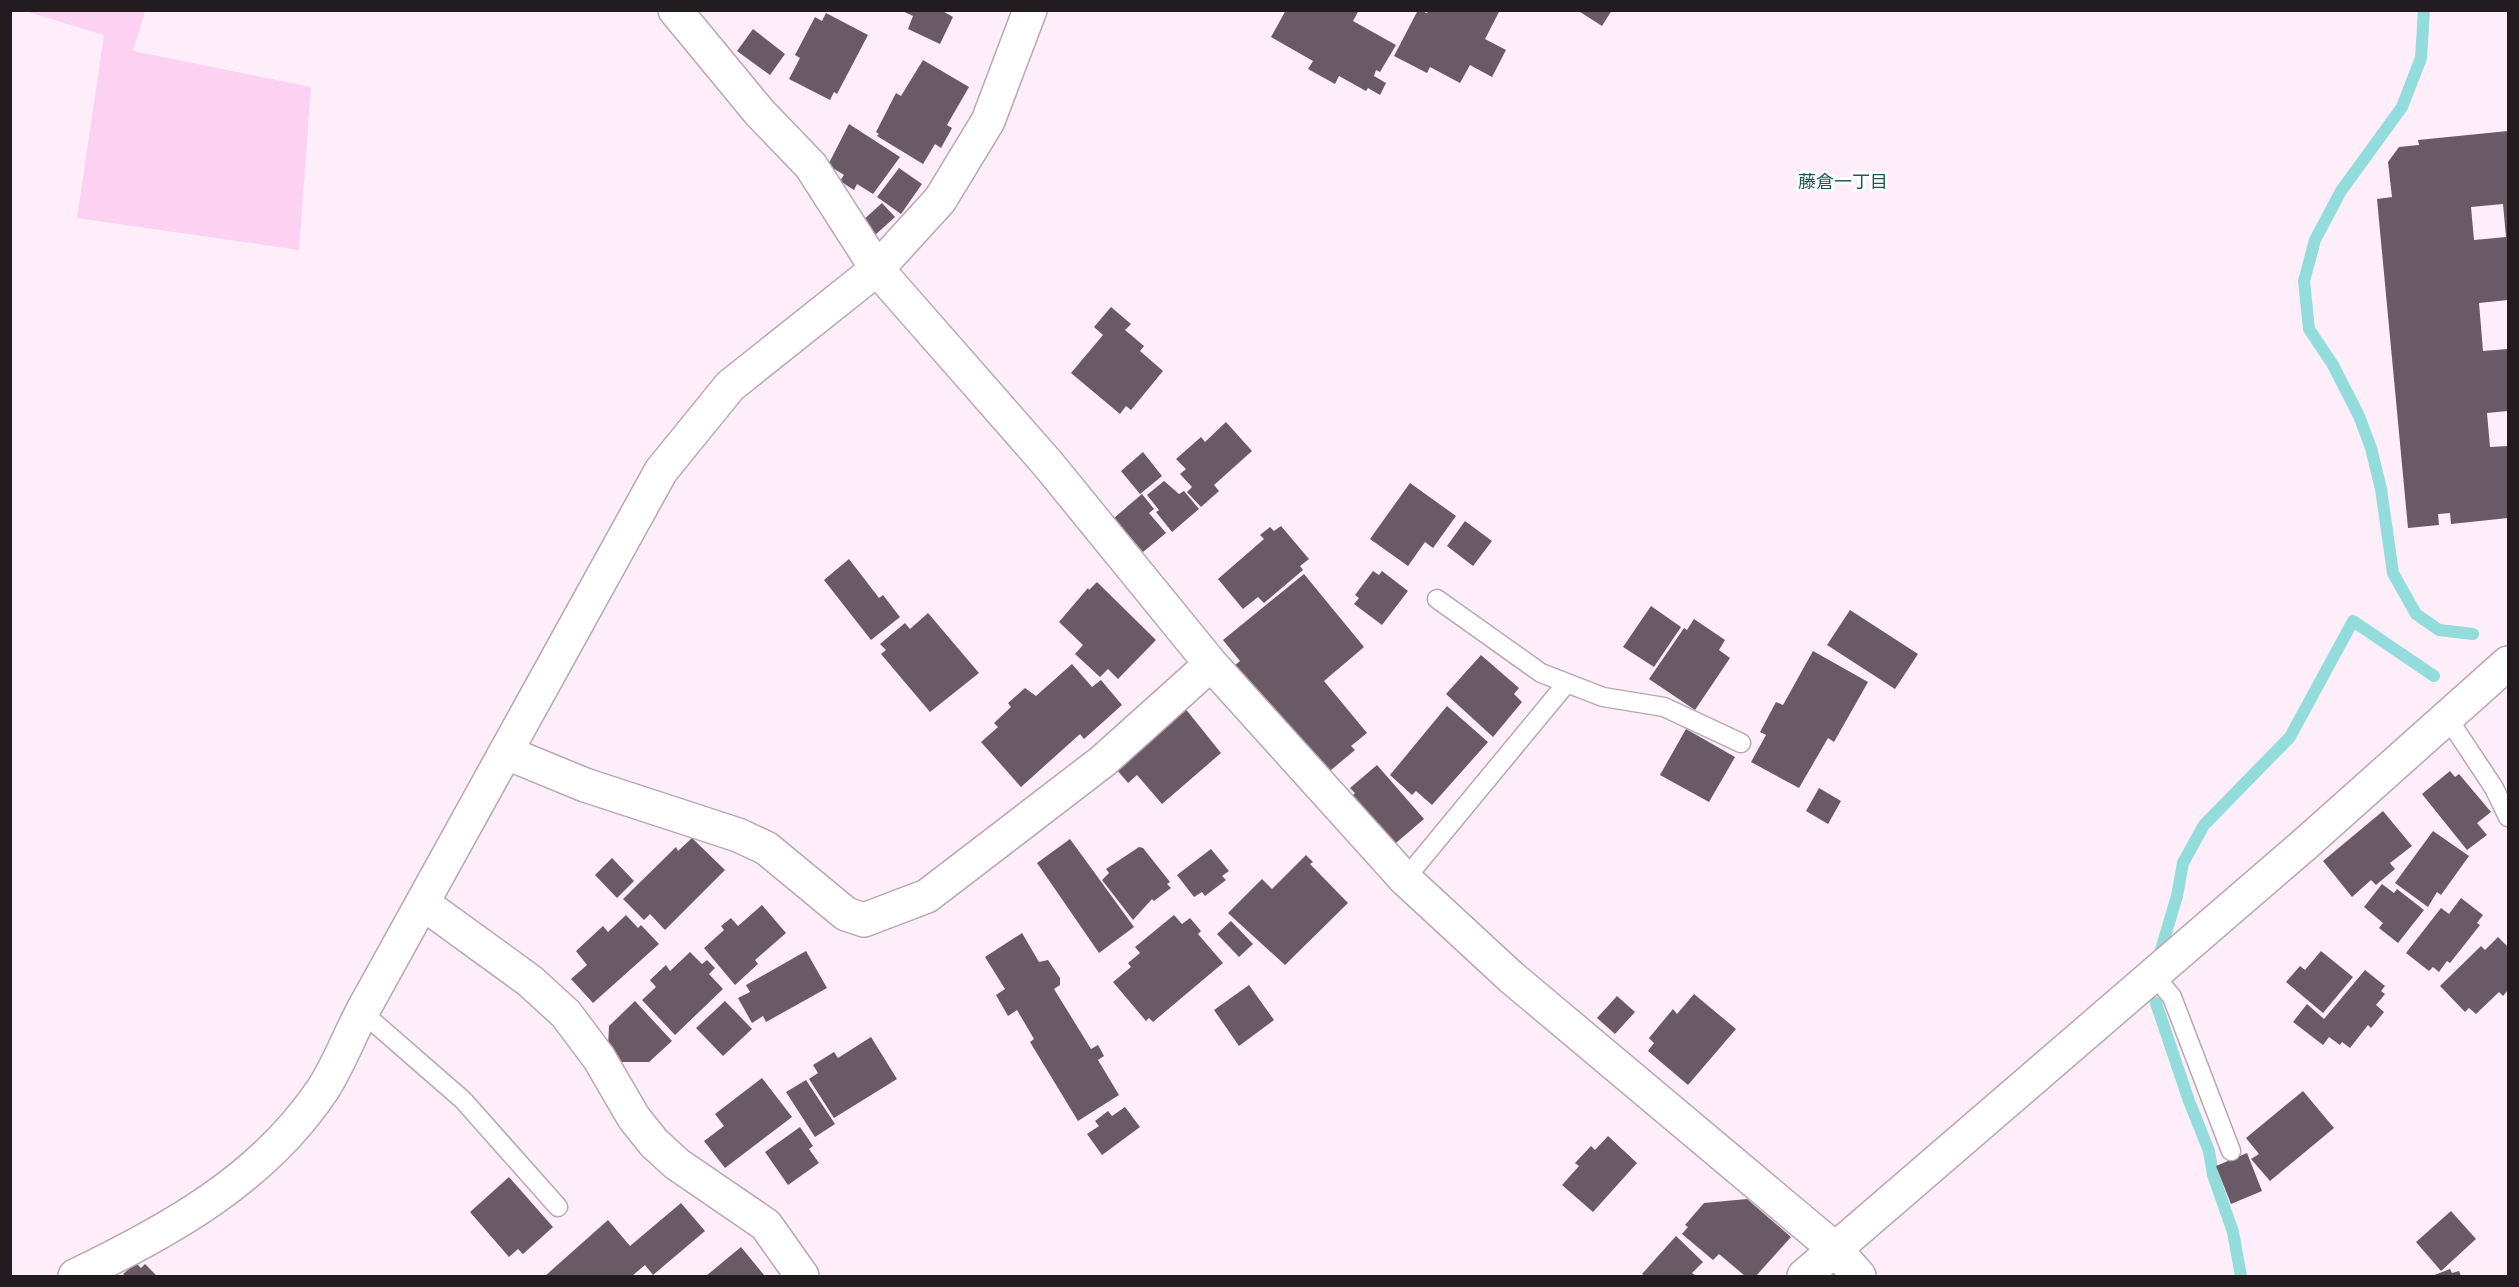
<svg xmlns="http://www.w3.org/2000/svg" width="2519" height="1287" font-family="'Fira Sans','Noto Sans JP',sans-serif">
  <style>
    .green { fill: #fcd1f1 }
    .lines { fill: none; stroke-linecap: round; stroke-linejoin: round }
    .stream { stroke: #92dddc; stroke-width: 12 }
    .building { fill: #695a65; fill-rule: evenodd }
    .lane-casing { stroke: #b8a7b3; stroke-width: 21 }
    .street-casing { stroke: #b8a7b3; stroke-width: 36 }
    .lane { stroke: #fff; stroke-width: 18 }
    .street { stroke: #fff; stroke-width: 33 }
    .labels { text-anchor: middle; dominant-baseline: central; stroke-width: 6; stroke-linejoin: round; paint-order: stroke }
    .neighbourhood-label { font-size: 18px; fill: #1c5757; stroke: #fff }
  </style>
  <rect width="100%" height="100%" fill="#fdeef9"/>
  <!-- green -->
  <path class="green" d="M25 11H145L133 51 311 87 299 250 77 218 104 35Z"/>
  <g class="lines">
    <!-- stream -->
    <path class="stream" d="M2424 10 2421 58 2402 107 2341 191 2315 240 2304 281 2309 329 2333 365 2359 416 2371 448 2381 489 2393 573 2416 614 2439 630 2473 634
      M2160 953 2177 896 2183 863 2204 825 2290 737 2353 621 2434 676
      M2156 1003 2189 1101 2209 1151 2213 1175 2233 1232 2241 1276"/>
  </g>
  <!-- building -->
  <path class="building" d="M900 10H941L953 17 940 44 908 29 913 16Z
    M1286 10H1359L1353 21 1396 45 1380 72 1376 70 1374 76 1386 83 1380 95 1368 88 1366 91 1339 76 1335 84 1308 69 1313 61 1271 37Z
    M1418 10 1427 13 1429 10H1500L1485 39 1506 50 1492 77 1470 65 1460 83 1430 67 1427 73 1394 56Z
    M1577 10H1612L1602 26Z
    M826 13 868 35 837 94 834 92 830 100 789 79 800 58 795 55 815 17 822 21Z
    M753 29 785 54 770 75 737 51Z
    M923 60 969 87 947 125 952 128 941 148 935 144 923 164 877 136 879 134 876 132 896 93 901 96Z
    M849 124 900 157 873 194 857 184 854 190 840 181 844 175 828 165Z
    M2508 131V300L2479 303 2483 351 2508 349V411L2487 413 2490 447 2508 446V518L2451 524 2450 513 2438 514 2439 525 2408 528 2377 199 2392 197 2388 162 2399 147 2419 145 2418 140ZM2503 204 2506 237 2474 240 2471 207Z
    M899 168 922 184 901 214 877 197Z
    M882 203 895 217 874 236 861 222Z
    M1111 307 1131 324 1125 330 1144 346 1140 351 1163 371 1131 410 1126 406 1120 414 1071 373 1103 335 1094 327Z
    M1226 422 1252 451 1214 485 1219 491 1201 507 1187 492 1192 487 1180 474 1186 469 1176 459 1201 437 1205 442Z
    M1143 452 1162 476 1140 494 1121 471Z
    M1164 481 1179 494 1184 491 1199 509 1172 532 1156 512 1159 510 1147 495Z
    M1410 483 1456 516 1433 548 1425 542 1408 566 1370 539Z
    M1142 494 1154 509 1149 513 1166 533 1143 552 1114 518Z
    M1465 521 1492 541 1473 566 1447 546Z
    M1281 526 1309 559 1300 566 1303 570 1264 603 1258 597 1243 609 1218 579 1264 539 1260 535 1270 527 1274 531Z
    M849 559 879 598 883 595 900 617 871 640 824 580Z
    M1373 571 1379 575 1382 571 1408 591 1382 625 1354 604 1359 598 1355 595Z
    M1304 574 1364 647 1324 681 1367 733 1351 746 1355 750 1325 775 1234 666 1240 661 1223 640Z
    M1097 582 1156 640 1118 679 1108 669 1100 677 1075 654 1083 645 1059 622 1088 588 1089 590Z
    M1651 606 1681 627 1654 667 1623 647Z
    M1850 610 1918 654 1895 689 1827 645Z
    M928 613 979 673 930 712 881 654 886 650 880 644 905 623 910 629Z
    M1694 619 1725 640 1719 650 1730 658 1695 710 1649 679 1684 628 1687 630Z
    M1813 651 1868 682 1834 742 1828 738 1799 788 1751 762 1766 735 1760 732 1776 702 1783 705Z
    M1481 655 1519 688 1514 694 1522 702 1493 737 1446 694Z
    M1072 664 1092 687 1101 680 1122 705 1084 739 1080 734 1021 787 981 742 998 727 994 723 1011 707 1008 703 1025 688 1036 696Z
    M1180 702 1221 753 1162 804 1137 775 1128 783 1117 770Z
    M1447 706 1488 742 1432 805 1416 791 1412 795 1390 775Z
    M1686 729 1735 757 1709 802 1660 775Z
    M1377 765 1424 819 1390 848 1348 800 1355 793 1350 788Z
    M2450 771 2455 777 2459 774 2491 812 2477 823 2487 835 2467 850 2422 794Z
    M1819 788 1841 801 1828 824 1806 811Z
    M2383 811 2412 846 2390 863 2395 869 2376 885 2371 880 2352 897 2323 861Z
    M2433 831 2469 856 2441 895 2437 892 2428 907 2395 883Z
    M692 838 725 870 665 930 650 914 644 920 623 899 676 847 678 851Z
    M1070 839 1134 927 1099 953 1037 863Z
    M1139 847 1143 848 1170 882 1167 884 1171 888 1154 901 1152 899 1133 920 1102 880 1109 873 1106 869Z
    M1211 849 1229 871 1222 876 1226 880 1205 896 1202 892 1194 897 1177 875Z
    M1306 855 1313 862 1310 864 1348 903 1285 965 1228 913 1262 879 1272 889Z
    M612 858 634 881 617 898 595 875Z
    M2382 884 2394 893 2397 889 2424 910 2398 943 2379 928 2383 923 2364 907Z
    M2461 898 2483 915 2477 923 2480 925 2450 963 2447 961 2439 972 2433 967 2429 971 2406 953 2441 908 2449 914Z
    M762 905 786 933 755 960 758 964 735 985 704 948 724 930 721 926 731 918 738 926Z
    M626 915 638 928 641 925 659 944 593 1003 571 979 587 965 576 951 603 926 608 932Z
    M1174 915 1182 924 1190 918 1201 931 1198 934 1223 963 1153 1022 1149 1018 1146 1021 1113 982 1131 967 1128 963 1140 953 1135 947Z
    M1231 921 1253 944 1239 957 1217 934Z
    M1022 933 1039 962 1048 960 1060 978V985L1054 989 1091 1049 1098 1045 1104 1056 1098 1060 1119 1095 1078 1121 1030 1042 1034 1039 1017 1010 1008 1016 996 995 1005 989 985 957Z
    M2498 937 2508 947V990L2503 996 2499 992 2476 1014 2469 1008 2465 1012 2440 986 2481 946 2485 950Z
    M806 951 827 988 766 1022 763 1016 752 1023 738 998 750 992 746 985Z
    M2321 951 2353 977 2323 1013 2286 982 2300 966 2305 970Z
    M690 952 702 964 707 960 715 968 709 974 723 989 675 1035 642 1000 656 987 650 980 666 965 670 971Z
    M2365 970 2385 986 2381 991 2385 994 2376 1005 2384 1012 2371 1028 2368 1025 2350 1048 2342 1042 2340 1045 2329 1037 2323 1045 2293 1022 2307 1004 2324 1019Z
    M1249 985 1274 1020 1239 1046 1214 1010Z
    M1694 994 1736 1029 1688 1085 1648 1051 1654 1043 1649 1038 1673 1009 1677 1014Z
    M1617 996 1635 1012 1615 1034 1597 1018Z
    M635 1001 672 1041 649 1062H622L608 1048 609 1026Z
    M725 1001 752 1029 723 1056 696 1028Z
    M871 1037 897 1079 834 1118 809 1079 818 1073 813 1065 834 1052 838 1058Z
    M762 1078 792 1117 725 1168 704 1141 724 1126 715 1114Z
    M806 1080 835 1124 815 1137 786 1092Z
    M2303 1091 2334 1128 2270 1181 2251 1159 2259 1154 2246 1138Z
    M1125 1107 1140 1127 1102 1155 1087 1134 1099 1126 1095 1121 1108 1111 1112 1116Z
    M800 1127 813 1146 809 1149 819 1163 788 1185 765 1152Z
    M1608 1136 1637 1163 1593 1212 1562 1185 1579 1166 1575 1163 1591 1146 1595 1150Z
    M2247 1153 2262 1191 2231 1204 2216 1166Z
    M509 1177 553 1227 523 1254 518 1249 509 1257 470 1212Z
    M1747 1199 1791 1237 1756 1276H1745L1719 1254 1713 1260 1682 1234 1688 1227 1685 1225 1704 1203Z
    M681 1203 705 1231 653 1275 645 1265 632 1276H545L608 1220 630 1246Z
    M2451 1211 2476 1239 2441 1271 2416 1242Z
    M1676 1236 1703 1262 1692 1273 1696 1276H1645L1642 1274Z
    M741 1247 764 1275 763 1276H706Z
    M136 1263 141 1268 145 1264 157 1276H126L123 1274Z
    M2450 1269 2452 1273 2459 1271 2461 1276H2432Z"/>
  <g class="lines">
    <defs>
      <path id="lane" d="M1437 599 1541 673 1603 697 1664 707 1741 743
        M2447 717 2494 788 2508 817
        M1405 879 1566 684
        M2154 975 2172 997 2231 1151
        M362 1012 463 1100 558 1207"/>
      <path id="street" d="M675 10 760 113 811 166 877 269 1048 464 1211 664 1405 879 1511 977 1835 1249 1859 1276
        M507 753 585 785 738 835 766 848 846 914 864 920 927 896 1103 761 1211 664
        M424 904 530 981 566 1014 599 1058 634 1118 654 1143 677 1164 766 1225 802 1276
        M75 1276C169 1231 263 1179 323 1089 338 1066 349 1037 362 1012L661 471 730 386 877 269 940 200 988 121 1030 10
        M1804 1276 2304 845 2508 663"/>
    </defs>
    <!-- lane casing -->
    <use href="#lane" class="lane-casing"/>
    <!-- street casing -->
    <use href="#street" class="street-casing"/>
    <!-- lane -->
    <use href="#lane" class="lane"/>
    <!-- street -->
    <use href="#street" class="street"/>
  </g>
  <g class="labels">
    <!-- neighbourhood labels -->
    <g class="neighbourhood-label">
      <text x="1843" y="182">藤倉一丁目</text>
    </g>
  </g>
  <!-- border -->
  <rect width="2519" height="1287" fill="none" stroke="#221b20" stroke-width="24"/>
</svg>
